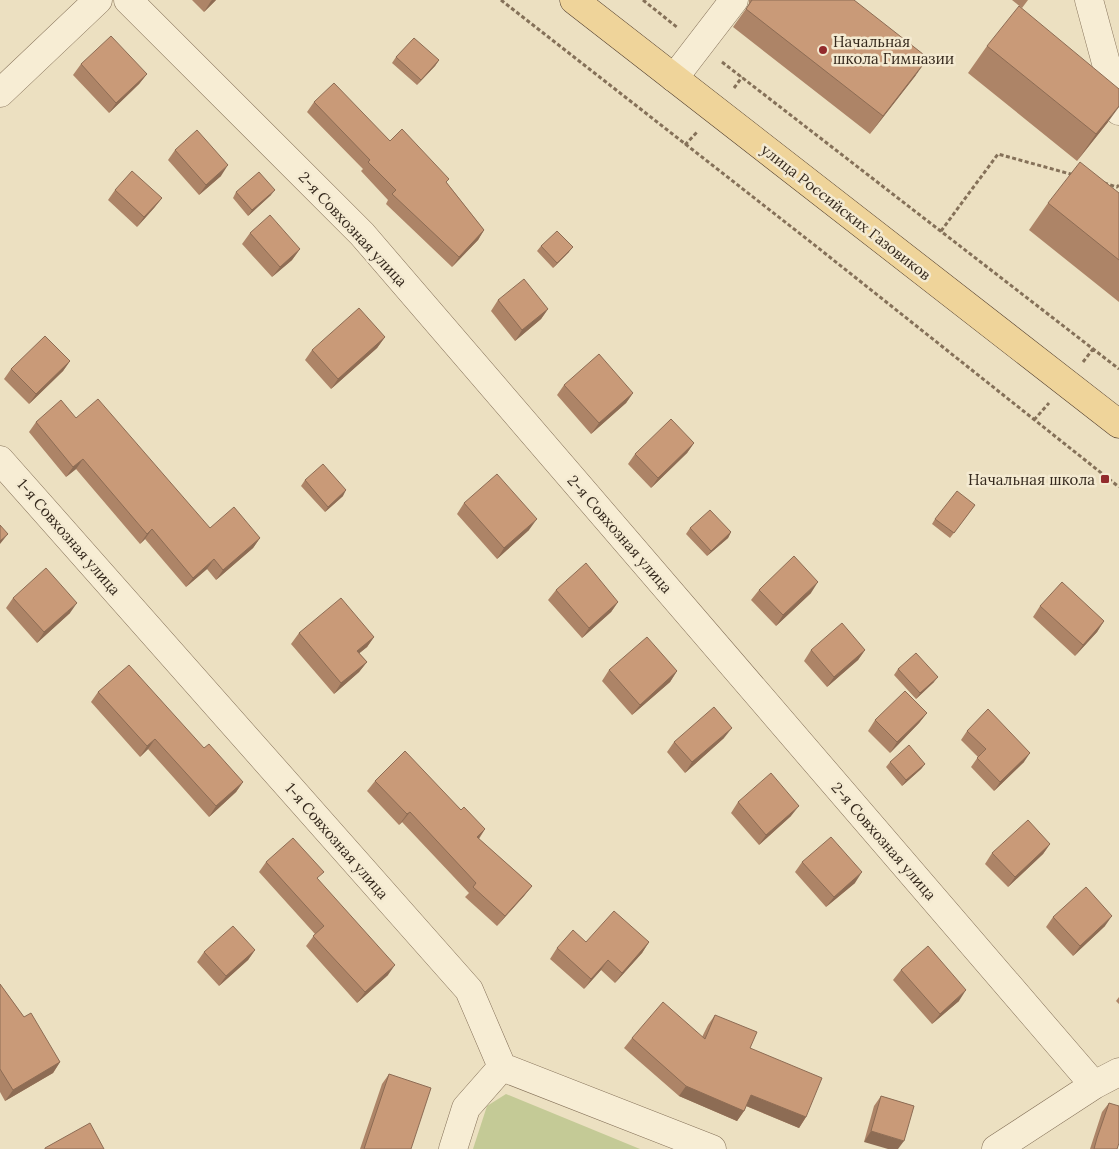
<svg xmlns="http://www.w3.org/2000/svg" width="1119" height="1149" font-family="Lora,serif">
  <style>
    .green { fill: #c4ca96 }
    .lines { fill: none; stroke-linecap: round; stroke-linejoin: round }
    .minor-casing { stroke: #857159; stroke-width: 29 }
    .major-casing { stroke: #533f2e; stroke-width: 29 }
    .path { stroke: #857159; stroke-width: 3; stroke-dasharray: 4 2.5; stroke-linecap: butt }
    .minor { stroke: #f7edd4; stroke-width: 28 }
    .major { stroke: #efd49a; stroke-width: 28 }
    .wall { fill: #ad8467 }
    .shaded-wall { fill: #8d6c54 }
    .building { fill: #c99a78; stroke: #8d6c54 }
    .poi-dot { fill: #922b2c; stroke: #f4ead1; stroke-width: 2 }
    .labels { text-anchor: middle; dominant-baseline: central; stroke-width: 5; stroke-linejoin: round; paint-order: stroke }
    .poi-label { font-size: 15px; fill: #35291d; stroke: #f4ead1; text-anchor: start }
    .street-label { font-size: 15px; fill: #35291d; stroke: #f4ead1 }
  </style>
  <rect width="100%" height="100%" fill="#ece0c1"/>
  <!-- green -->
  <path class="green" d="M506 1094 640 1149H473L487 1106Z"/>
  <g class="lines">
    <defs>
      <path id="minor" d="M128 0 362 234 1094 1085
        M1089 0 1119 111
        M674 78 734 0
        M0 93 98 0
        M0 460 469 990 502 1067 712 1149
        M453 1149 466 1108 502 1067
        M996 1149 1094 1085 1119 1072"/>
      <path id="major" d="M574 0 1119 424"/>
    </defs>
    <!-- minor casing -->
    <use href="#minor" class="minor-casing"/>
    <!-- major casing -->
    <use href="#major" class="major-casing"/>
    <!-- path -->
    <path class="path" d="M501 0 812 243 1119 487
      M643 0 678 28
      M722 62 1119 369
      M734 88 742 77
      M685 145 698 131
      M1104 183 1117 187 1119 185
      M941 231 998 154 1074 175
      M1083 362 1093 349
      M1034 420 1049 403"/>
    <!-- minor -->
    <use href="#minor" class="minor"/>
    <!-- major -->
    <use href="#major" class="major"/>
  </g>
  <!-- wall -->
  <path class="wall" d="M192 0H216L204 12Z
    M749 0H854L916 75 870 134 733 27 748 6 749 3Z
    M1012 0H1028L1022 8Z
    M987 46 1108 122 1077 161 968 73Z
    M396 57 439 60 435 66 417 85 392 63Z
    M81 64 147 74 139 84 109 113 73 75Z
    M314 102 390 141 447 183 484 230 478 240 452 267 386 204 388 200 361 171 363 169 307 112Z
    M175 150 221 176 199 195 168 160Z
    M115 190 162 198 154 208 137 227 108 200Z
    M236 192 271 195 248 216 233 198Z
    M1119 193V302L1029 230 1048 203Z
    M250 233 300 249 292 260 272 277 242 244Z
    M541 246 569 252 553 268 537 251Z
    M498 300 548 309 541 319 515 341 491 311Z
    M385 337 377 348 331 389 305 360 312 350Z
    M70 361 63 371 29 404 4 379 11 369Z
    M564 385 633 393 626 403 591 434 557 395Z
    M76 418 210 528 260 538 253 548 216 580 207 569 186 587 145 539 140 544 76 469 66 477 29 432 36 422Z
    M694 443 687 453 651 488 628 464 635 454Z
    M305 480 343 496 325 512 301 486Z
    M464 503 529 530 497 559 457 514Z
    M975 505 950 538 932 524 935 519Z
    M690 528 731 532 728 538 707 556 686 534Z
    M556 590 618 602 611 612 582 638 548 600Z
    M759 590 811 593 776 626 751 600Z
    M13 598 70 613 37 643 6 608Z
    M1040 606 1104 621 1097 632 1075 656 1033 617Z
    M299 633 374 637 367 647 359 653 367 662 359 672 334 694 291 644Z
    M811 650H865L858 660 827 687 804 661Z
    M898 669 934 682 916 699 894 675Z
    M609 670 677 671 670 682 632 715 602 681Z
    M98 692 243 782 236 792 209 817 148 749 140 757 91 702Z
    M927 713 919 723 890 753 868 731 875 720Z
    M967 731 1024 762 994 791 971 767 978 757 961 740Z
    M724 738 685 773 667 752 674 742Z
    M890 762 925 764 921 769 902 786 886 767Z
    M375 781 461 810 485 829 479 839 532 886 524 896 497 926 465 897 469 893 402 822 399 825 367 791Z
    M738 802 791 816 759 845 731 813Z
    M1050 844 1043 854 1008 887 985 864 992 853Z
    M266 862 318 879 388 975 357 1003 306 946 315 934 259 872Z
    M802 862 855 883 826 907 795 872Z
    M1053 917 1105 926 1073 956 1046 927Z
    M586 942H649L642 953 615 983 601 970 584 989 550 959 557 948Z
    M255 950 248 960 219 986 197 962 204 952Z
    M901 970 959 1001 932 1024 893 980Z
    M0 984 24 1017 60 1062 53 1073 5 1101 0 1092Z
    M1119 997V1004L1116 1001Z
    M715 1015 750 1048 806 1117 799 1128 746 1106 744 1111 737 1121 679 1096 624 1048 632 1038 702 1037 708 1025Z
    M389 1074 411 1149H360L382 1084Z
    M881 1096 914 1106 864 1142 874 1106Z
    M1109 1103 1117 1149H1090L1102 1112Z"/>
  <!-- shaded-wall -->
  <path class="shaded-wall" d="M212 0H216L204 12 211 1Z
    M928 58 916 75 870 134 883 116Z
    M439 60 435 66 417 85 421 80Z
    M147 74 139 84 109 113 116 103Z
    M1119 106V107L1108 122 1077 161 1096 134Z
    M228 165 221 176 199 195 206 185Z
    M275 190 271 195 248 216 252 210Z
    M162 198 154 208 137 227 144 217Z
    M484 230 478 240 452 267 459 257Z
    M573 247 569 252 553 268 557 263Z
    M300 249 292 260 272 277 280 267Z
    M548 309 541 319 515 341 522 330Z
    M385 337 377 348 331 389 338 379Z
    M70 361 63 371 29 404 36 394Z
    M633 393 626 403 591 434 599 423Z
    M694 443 687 453 651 488 658 478Z
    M83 459 76 469 66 477 73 467Z
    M346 490 343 496 325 512 328 507Z
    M537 519 529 530 497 559 504 548Z
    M152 529 145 539 140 544 147 534Z
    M731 532 728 538 707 556 711 551Z
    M8 534 0 544V541Z
    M260 538 253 548 216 580 223 570Z
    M214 559 207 569 186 587 193 578Z
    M818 582 811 593 776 626 783 615Z
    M618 602 611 612 582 638 589 628Z
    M77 603 70 613 37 643 44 632Z
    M1104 621 1097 632 1075 656 1083 645Z
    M374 637 367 647 350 661 357 651Z
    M865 650 858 660 827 687 834 677Z
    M367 662 359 672 334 694 341 683Z
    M677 671 670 682 632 715 640 705Z
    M938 677 934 682 916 699 920 693Z
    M927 713 919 723 890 753 897 742Z
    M732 728 724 738 685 773 692 762Z
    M155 739 148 749 140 757 147 746Z
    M1030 753 1024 762 994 791 1000 782Z
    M925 764 921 769 902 786 906 780Z
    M243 782 236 792 209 817 216 806Z
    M799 806 791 816 759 845 766 835Z
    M410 812 402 822 399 825 407 814Z
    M485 829 478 839 477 837Z
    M1050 844 1043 854 1008 887 1015 877Z
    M862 872 855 883 826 907 834 897Z
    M532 886 524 896 497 926 505 916Z
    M1112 916 1105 926 1073 956 1080 946Z
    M649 942 642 953 615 983 622 973Z
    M255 950 248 960 219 986 226 976Z
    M608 960 601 970 584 989 591 979Z
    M395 965 388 975 357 1003 365 992Z
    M966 990 959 1001 932 1024 940 1014Z
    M60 1062 53 1073 5 1101 13 1090Z
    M686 1086 744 1111 737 1121 679 1096Z
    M751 1095 806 1117 799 1128 744 1105Z
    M871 1131 904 1141 898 1149H888L864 1142Z"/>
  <!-- building -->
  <path class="building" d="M752 0H854L928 58 883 116 746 9Z
    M1019 6 1119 89V106L1096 134 987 46Z
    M111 36 147 74 116 103 81 64Z
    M414 38 439 60 421 80 396 57Z
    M334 83 390 141 402 129 449 179 446 182 484 230 459 257 392 194 396 190 368 162 370 160 314 102Z
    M197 130 228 165 206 185 175 150Z
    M1080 162 1119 193V260L1048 203Z
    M132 171 162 198 144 217 115 190Z
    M259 172 275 190 252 210 236 192Z
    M270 215 300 249 280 267 250 233Z
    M557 231 573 247 557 263 541 246Z
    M524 279 548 309 522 330 498 300Z
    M359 308 385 337 338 379 312 350Z
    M45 336 70 361 36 394 11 369Z
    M599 354 633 393 599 423 564 385Z
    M98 399 210 528 234 507 260 538 223 570 214 559 193 578 152 529 147 534 83 459 73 467 36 422 61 400 76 418Z
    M671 419 694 443 658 478 635 454Z
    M323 464 346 490 328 507 305 480Z
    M497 474 537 519 504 548 464 503Z
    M957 491 975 505 954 533 935 519Z
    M710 510 731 532 711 551 690 528Z
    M0 525 8 534 0 541Z
    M794 556 818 582 783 615 759 590Z
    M586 563 618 602 589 628 556 590Z
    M46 568 77 603 44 632 13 598Z
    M1062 582 1104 621 1083 645 1040 606Z
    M341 598 374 637 357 651 367 662 341 683 299 633Z
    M842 623 865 650 834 677 811 650Z
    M647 637 677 671 640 705 609 670Z
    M916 653 938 677 920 693 898 669Z
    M129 665 204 748 209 744 243 782 216 806 155 739 147 746 98 692Z
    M905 691 927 713 897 742 875 720Z
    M714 707 732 728 692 762 674 742Z
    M988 709 1030 753 1000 782 977 758 986 749 967 731Z
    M909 745 925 764 906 780 890 762Z
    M405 751 461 810 464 807 485 829 477 837 532 886 505 916 473 887 476 883 410 812 407 814 375 781Z
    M771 773 799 806 766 835 738 802Z
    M1028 820 1050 844 1015 877 992 853Z
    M831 837 862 872 834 897 802 862Z
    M293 838 324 872 317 878 395 965 365 992 313 936 324 926 266 862Z
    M1086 887 1112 916 1080 946 1053 917Z
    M614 911 649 942 622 973 608 960 591 979 557 948 573 930 586 942Z
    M233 926 255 950 226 976 204 952Z
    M928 946 966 990 940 1014 901 970Z
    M0 984 24 1017 31 1013 60 1062 13 1090 0 1069Z
    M663 1002 705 1039 715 1015 757 1032 750 1048 822 1078 806 1117 751 1095 744 1111 686 1086 632 1038Z
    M389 1074 431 1088 411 1149H364Z
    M881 1096 914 1106 904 1141 871 1131Z
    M1109 1103 1119 1106V1143L1117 1149H1094L1097 1138Z
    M90 1123 104 1149H45V1148Z"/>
  <!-- markers -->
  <g class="poi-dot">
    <circle cx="823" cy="50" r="5"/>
    <rect x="1100" y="474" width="10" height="10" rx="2.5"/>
  </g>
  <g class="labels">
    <!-- poi labels -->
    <g class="poi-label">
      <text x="833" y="41">Начальная<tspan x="833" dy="17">школа Гимназии</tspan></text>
      <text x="1095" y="479" text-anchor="end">Начальная школа</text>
    </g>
    <!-- street labels -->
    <g class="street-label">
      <text transform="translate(846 212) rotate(38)">улица Российских Газовиков</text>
      <text transform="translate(353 229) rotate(47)">2-я Совхозная улица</text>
      <text transform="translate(620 534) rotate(49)">2-я Совхозная улица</text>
      <text transform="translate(69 537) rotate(49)">1-я Совхозная улица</text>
      <text transform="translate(337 841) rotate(49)">1-я Совхозная улица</text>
      <text transform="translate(884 841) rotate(49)">2-я Совхозная улица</text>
    </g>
  </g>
</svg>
